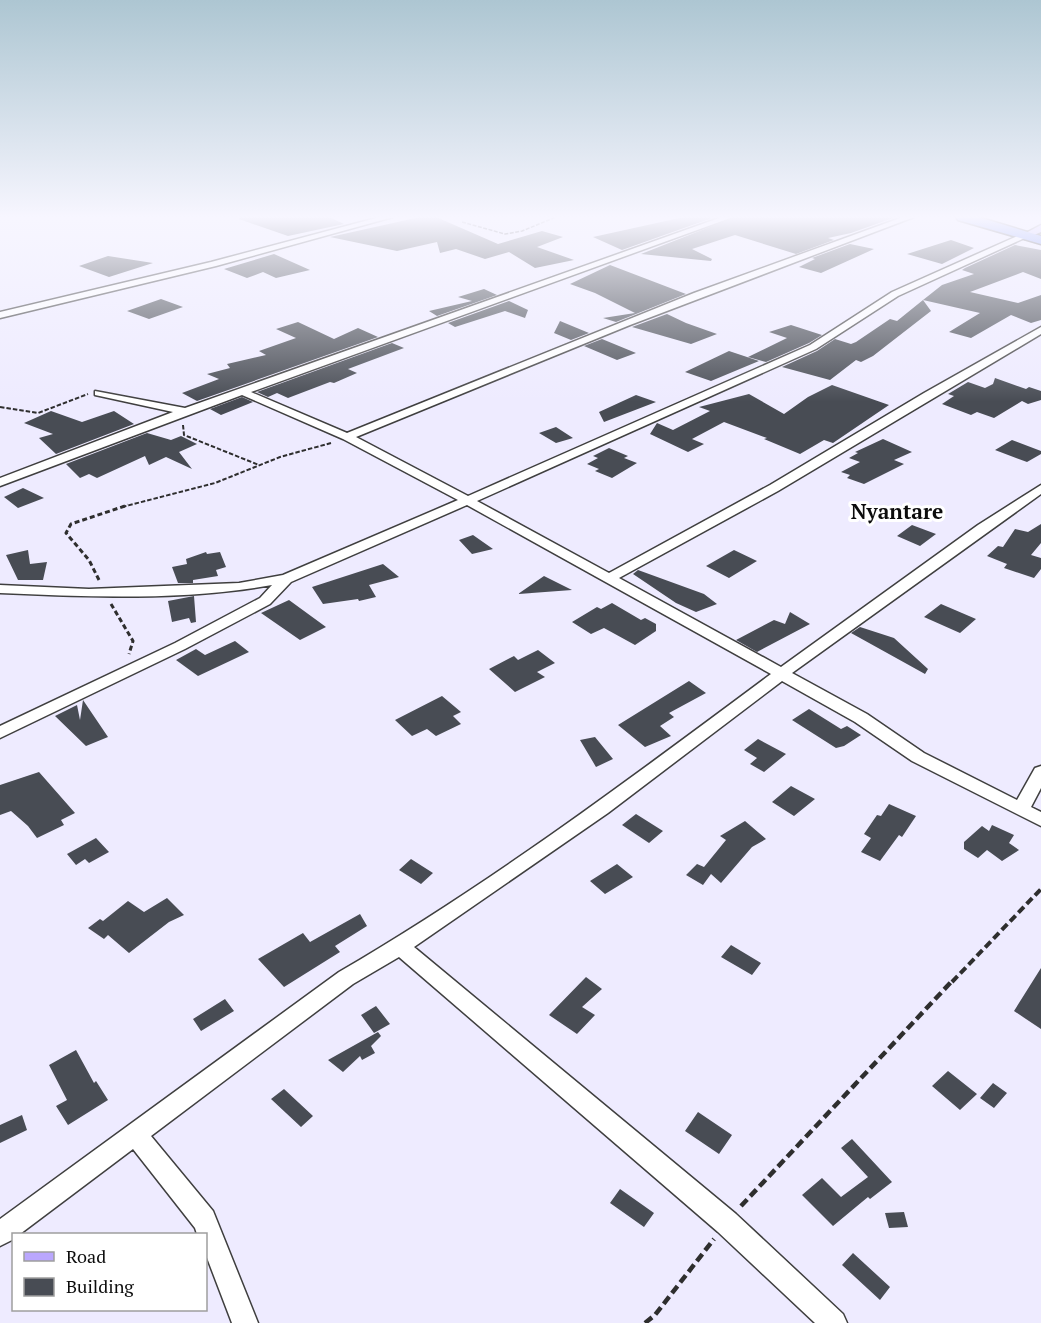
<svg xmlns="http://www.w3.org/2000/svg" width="1041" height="1323" font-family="'PT Serif',serif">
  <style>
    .building { fill: #484c54 }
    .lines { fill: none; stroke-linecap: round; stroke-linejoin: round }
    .street-casing { stroke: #3f3f3f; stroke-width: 3 }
    .secondary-casing { stroke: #2e2e2e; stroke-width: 3 }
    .highway-casing { stroke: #1d1d1d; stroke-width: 3 }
    .path-far4 { stroke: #2e2e2e; stroke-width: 1.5; stroke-dasharray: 4 1.5; stroke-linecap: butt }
    .path-far3 { stroke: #2e2e2e; stroke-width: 2; stroke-dasharray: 4.5 2; stroke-linecap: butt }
    .path-far2 { stroke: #2e2e2e; stroke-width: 3; stroke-dasharray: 5 3; stroke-linecap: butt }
    .path-far1 { stroke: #2e2e2e; stroke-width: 4; stroke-dasharray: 8 4; stroke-linecap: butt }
    .path { stroke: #2e2e2e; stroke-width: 4.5; stroke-dasharray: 9 4.5; stroke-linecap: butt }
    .street { fill: #fff; fill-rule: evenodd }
    .secondary { fill: #baa7fe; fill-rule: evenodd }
    .highway { fill: #5576f3; fill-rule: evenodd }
    .labels { text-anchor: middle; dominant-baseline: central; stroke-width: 6; stroke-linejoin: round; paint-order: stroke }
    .quarter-label { font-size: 21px; font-weight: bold; fill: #0c0c0c; stroke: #fff }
  </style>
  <rect width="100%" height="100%" fill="#eeebff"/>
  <!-- building -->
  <path class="building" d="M240 217H329L344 224 288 236 239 219Z
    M420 217H436L498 244 542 231 563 237 537 247 574 260 535 268 509 252 485 259 456 249 440 253 437 242 397 251 330 237Z
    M684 217H715L622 250 593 237Z
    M735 217H896L851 233 828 238 834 240 796 254 735 235 692 249 712 259 711 261 641 254Z
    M951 240 974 248 942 264 907 254Z
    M850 244 874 249 821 273 799 267 815 259 812 258Z
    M1015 245 1041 250V279L1023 272 970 292 1018 303 1041 295V320L1031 323 1011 315 971 338 949 332 980 313 923 300 942 285 974 274 962 270 965 268Z
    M274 254 310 270 276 278 263 272 247 278 224 269Z
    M108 256 153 263 109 277 79 266Z
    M610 265 686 294 616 322 603 318 635 313 595 293 570 284Z
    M484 289 497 295 437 316 429 311 472 301 458 297Z
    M161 299 183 307 149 319 127 311Z
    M923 300 931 311 873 356 861 362 856 360 830 380 782 367 817 351 835 339 851 344 856 342 890 319 897 321Z
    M509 301 528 310 525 318 505 311 455 327 448 323Z
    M667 314 686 323 717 334 691 344 632 327Z
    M560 321 589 333 571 340 554 333Z
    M298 322 334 339 358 328 378 337 197 401 182 393 219 379 207 374 230 368 227 364 266 355 259 351 296 338 276 329Z
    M791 325 822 335 809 343 766 362 748 357 787 338 769 332Z
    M602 339 636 353 617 360 584 346Z
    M392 343 404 348 348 369 357 373 334 383 330 382 288 398 277 393 268 397 257 392Z
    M729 351 759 361 711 381 685 372Z
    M995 378 1026 389 1029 387 1041 391V400L1028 404 1022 401 994 418 977 412 971 415 942 404 954 396 948 394 968 382 985 388 993 384Z
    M832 385 889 405 833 443 824 440 800 454 764 439 767 438 724 422 692 439 704 444 688 452 650 434 657 423 673 430 710 411 699 407 749 394 784 414 808 397Z
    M636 395 656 402 604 422 599 412Z
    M242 397 253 402 221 415 210 409Z
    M51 411 82 422 114 411 134 424 56 454 39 438 53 434 24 423Z
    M556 427 573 438 556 443 539 433Z
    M147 433 171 440 181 436 197 444 179 452 192 469 166 457 149 465 145 456 97 478 89 474 80 478 66 464Z
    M883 439 912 452 894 460 904 464 864 484 847 478 850 475 841 472 860 462 849 458 858 453 855 452Z
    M1012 440 1041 451V454L1027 462 995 450Z
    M609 448 628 456 624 458 637 463 612 478 595 471 599 469 587 464 598 458 593 456Z
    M23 488 44 498 18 508 4 497Z
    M1041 524V543L1031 555 1041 558V569L1034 578 1004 568 1007 564 987 556 998 546 1003 547 1015 529 1028 532Z
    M912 525 936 534 920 546 897 536Z
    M473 535 493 549 472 554 459 540Z
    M28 550 30 564 47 562 43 580H18L6 555Z
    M734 550 757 561 729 578 706 566Z
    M206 552 207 554 220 552 226 567 216 570 218 576 193 580V583H178L172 567 187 564 186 559Z
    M383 564 399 577 369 585 376 597 359 601 358 599 323 604 312 587Z
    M638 570 704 594 717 604 696 612 676 603 633 574Z
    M544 576 572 590 518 594Z
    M194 596 196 622 191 623 189 618 172 622 168 601Z
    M289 600 326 627 300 640 261 613Z
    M612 603 641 620 645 618 656 624V631L635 645 604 628 591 634 572 622 597 607 601 609Z
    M941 604 976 619 960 633 924 617Z
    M790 612 810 624 757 652 736 640 774 620 785 624Z
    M860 627 894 638 928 669 925 674 851 633Z
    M235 641 249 652 198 676 176 660 196 649 205 655Z
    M538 650 555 663 537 672 545 677 515 692 489 669 514 656 518 660Z
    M689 681 706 693 669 713 674 717 660 726 671 736 645 747 618 725Z
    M442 696 461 712 453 716 461 724 436 736 427 729 412 736 395 720Z
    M83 700 108 737 86 746 55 716 77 705 80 720Z
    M809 709 841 729 847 726 861 735 844 746 836 748 792 720Z
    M595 737 613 759 596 767 580 740Z
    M758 739 786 754 764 772 750 764 757 758 744 750Z
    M39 772 75 813 61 820 64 825 37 838 28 826 11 811 0 815V785Z
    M791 786 815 799 794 816 772 802Z
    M889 804 916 816 902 837 899 835 880 861 861 852 871 838 864 834 877 815 881 816Z
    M636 814 663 831 649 843 622 825Z
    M745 821 766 839 752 847 721 883 711 874 703 885 686 875 697 864 704 867 726 840 720 836Z
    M992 825 1014 835 1009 843 1019 850 1002 861 987 850 978 858 964 849V842L982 826 989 831Z
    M96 838 109 852 89 863 85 859 76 865 67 854Z
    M411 859 433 873 421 884 399 870Z
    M617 864 633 877 605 894 590 881Z
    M167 898 184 915 169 922 129 953 108 935 104 939 88 928 100 919 103 921 128 901 144 912Z
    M360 914 367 926 335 946 340 952 284 987 258 959 303 933 310 942Z
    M731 945 761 963 752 975 721 957Z
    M1041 968V1029L1014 1011Z
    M586 977 602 989 582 1007 595 1015 577 1034 549 1015Z
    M225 999 234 1011 201 1031 193 1019Z
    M376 1006 390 1024 374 1033 361 1015Z
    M378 1032 381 1036 371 1046 375 1053 362 1060 360 1056 343 1072 328 1060Z
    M76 1050 94 1083 96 1081 108 1100 68 1125 56 1106 67 1100 49 1065Z
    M948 1071 977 1094 960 1110 932 1086Z
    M993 1083 1007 1093 994 1108 980 1098Z
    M284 1089 313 1116 301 1127 271 1099Z
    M698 1112 732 1135 719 1154 685 1131Z
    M22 1115 27 1130 0 1143V1125Z
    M852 1139 892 1182 870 1199 868 1197 833 1226 802 1195 822 1178 841 1197 868 1177 841 1148Z
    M620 1189 654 1213 644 1227 610 1203Z
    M904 1212 908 1227 889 1228 885 1213Z
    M853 1253 890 1287 880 1300 842 1265Z"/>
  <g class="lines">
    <defs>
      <path id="street" d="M380 217H393L216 266 0 318V312L211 262Z
        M722 217H733L251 392 347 433 694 293 903 217H914L630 325 356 437 468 496 810 345 892 292 1022 234 1029 236 898 296 816 349 477 501 609 573 770 485 924 393 1041 327V334L778 491 619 578 781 667 978 525 1041 485V494L792 673 867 714 924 753 1017 800 1035 768 1041 766V788L1031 807 1041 812V826L912 761 855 722 782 681 608 813 414 947 736 1214 843 1314 847 1323H815L718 1232 399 957 353 984 151 1136 213 1211 258 1323H232L206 1255V1234H197L195 1228 133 1149 20 1234H14V1239L0 1246V1219L339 972C490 884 630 779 771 674L467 505 291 582 270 604 185 649 0 738V726L175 643 260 598 272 585C183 601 90 597 0 593V585L89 589 239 583 283 575 458 500 343 439 242 395 0 486V478L173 412 95 395V391L185 408Z"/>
      <path id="secondary" d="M1041 225V232L1025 239 1020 236Z"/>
      <path id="highway" d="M956 217H978L1041 236V244L958 220Z"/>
    </defs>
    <!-- street casing -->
    <use href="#street" class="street-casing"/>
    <!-- secondary casing -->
    <use href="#secondary" class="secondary-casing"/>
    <!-- highway casing -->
    <use href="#highway" class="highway-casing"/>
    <!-- path-far4 -->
    <path class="path-far4" d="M462 222 505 234 522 231 556 217"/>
    <!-- path-far3 -->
    <path class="path-far3" d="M0 407 38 413 88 394
      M183 425 184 435 259 465
      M122 507 215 483 280 457 331 443"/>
    <!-- path-far2 -->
    <path class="path-far2" d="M99 580 89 560 66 533 71 524 128 505
      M111 604 133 641 129 654"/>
    <!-- path-far1 -->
    <path class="path-far1" d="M952 982 1041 889"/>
    <!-- path -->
    <path class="path" d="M741 1206 953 980
      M645 1323 655 1315 714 1239"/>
    <!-- street -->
    <use href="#street" class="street"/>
    <!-- secondary -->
    <use href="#secondary" class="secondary"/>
    <!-- highway -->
    <use href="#highway" class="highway"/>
  </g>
  <!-- sky -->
  <linearGradient id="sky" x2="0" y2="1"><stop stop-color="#adc6d2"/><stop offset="0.54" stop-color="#f7f6ff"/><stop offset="1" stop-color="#f7f6ff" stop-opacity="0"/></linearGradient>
  <rect width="1041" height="402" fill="url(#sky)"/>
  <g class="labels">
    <!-- quarter labels -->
    <g class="quarter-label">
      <text x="897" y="511">Nyantare</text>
    </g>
  </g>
  <!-- legend -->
  <rect x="12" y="1233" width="195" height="78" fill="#ffffff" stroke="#9e9e9e" stroke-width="1.5"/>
  <rect x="24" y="1252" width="30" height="9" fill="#baa7fe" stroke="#9e9e9e" stroke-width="1.5"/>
  <text x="66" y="1263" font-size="18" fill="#0c0c0c">Road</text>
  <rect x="24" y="1278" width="30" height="18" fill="#484c54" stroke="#9e9e9e" stroke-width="1.5"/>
  <text x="66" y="1293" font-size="18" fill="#0c0c0c">Building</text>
</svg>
